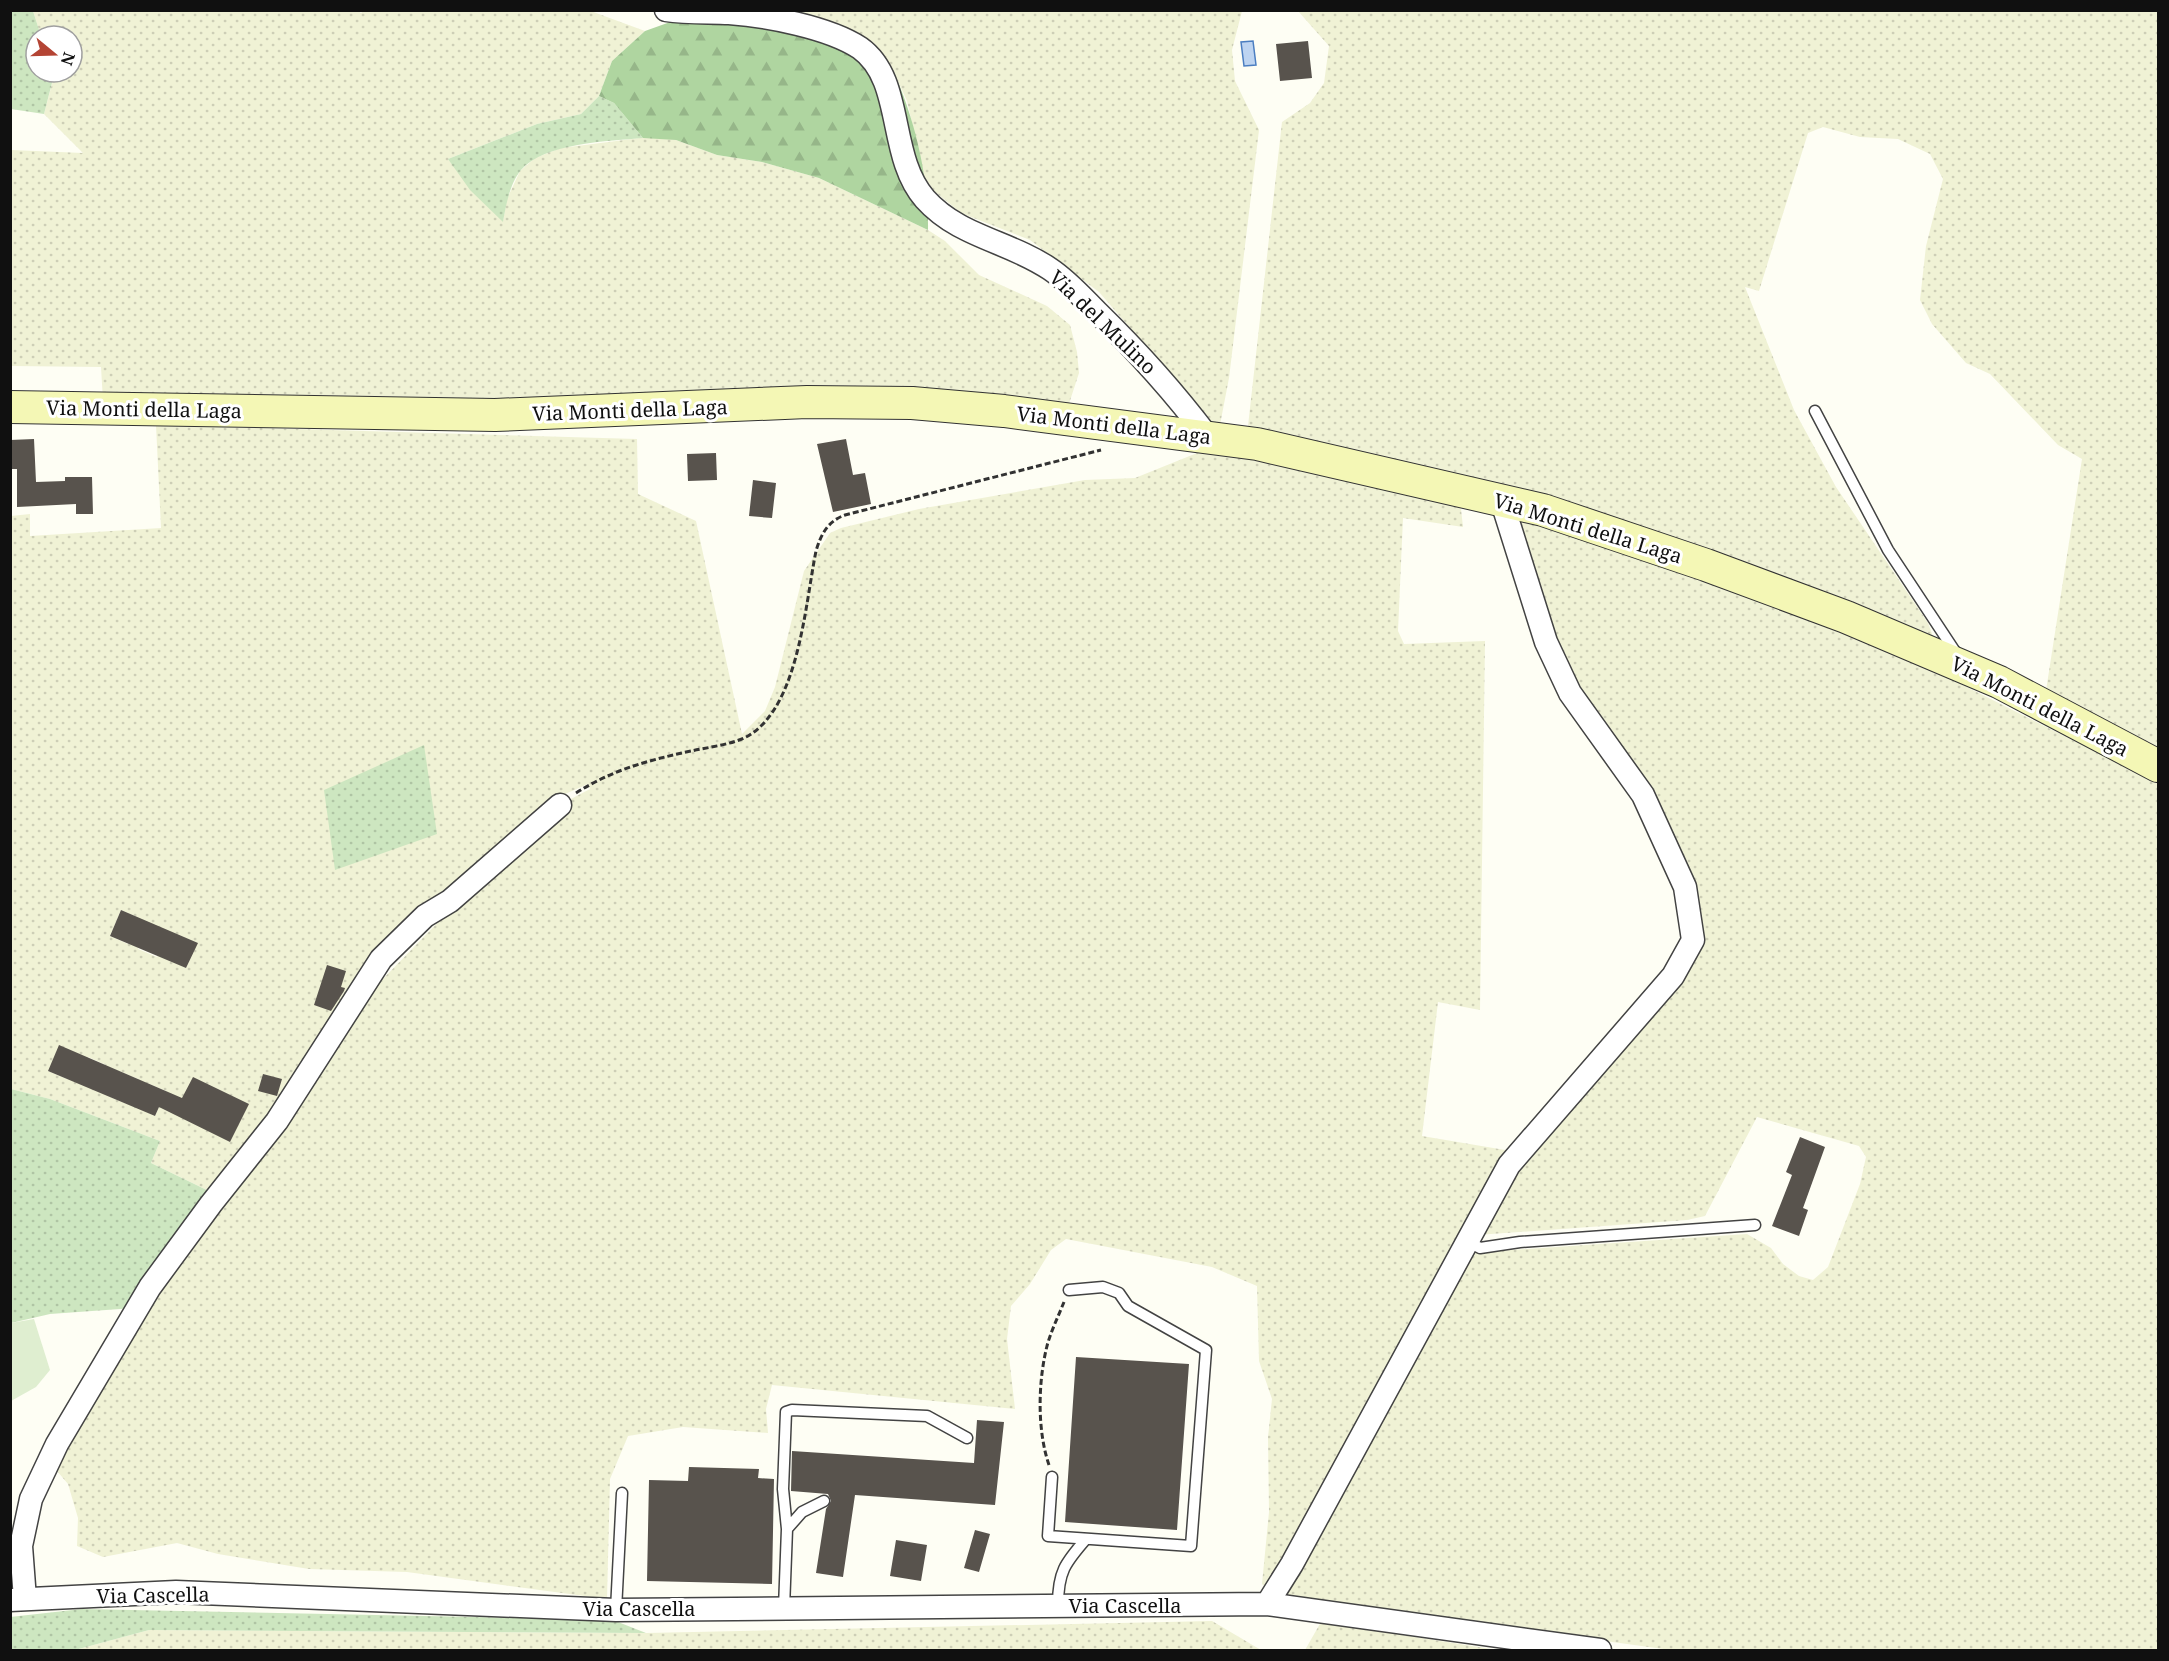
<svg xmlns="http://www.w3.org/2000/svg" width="2169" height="1661" font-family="'Noto Serif',serif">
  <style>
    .farmland { fill: url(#farmland-dots); fill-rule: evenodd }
    .grass { fill: url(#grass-dots) }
    .forest { fill: url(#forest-firs) }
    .pitch { fill: #dfeed0 }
    .water { fill: #bdd4f1; stroke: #4b7ec1; stroke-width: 1.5 }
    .building { fill: #58534d }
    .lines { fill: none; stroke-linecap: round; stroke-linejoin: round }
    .lane-casing { stroke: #434343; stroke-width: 13 }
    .street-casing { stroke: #434343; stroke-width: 25 }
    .secondary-casing { stroke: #323232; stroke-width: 34 }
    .path { stroke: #323232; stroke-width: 3; stroke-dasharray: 6 3; stroke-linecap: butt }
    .lane { stroke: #fff; stroke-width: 10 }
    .street { stroke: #fff; stroke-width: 22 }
    .secondary { stroke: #f4f7b5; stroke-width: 32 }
    .labels { text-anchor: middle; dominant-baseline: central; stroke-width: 6; stroke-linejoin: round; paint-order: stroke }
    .street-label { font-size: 20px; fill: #101010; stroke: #fff }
  </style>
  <defs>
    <pattern id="farmland-dots" width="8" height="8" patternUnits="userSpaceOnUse" patternTransform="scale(1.5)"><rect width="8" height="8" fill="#f0f2d5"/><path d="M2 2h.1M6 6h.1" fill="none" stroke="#cdceb6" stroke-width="1.8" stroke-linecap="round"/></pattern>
    <pattern id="grass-dots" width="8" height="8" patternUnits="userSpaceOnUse" patternTransform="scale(1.5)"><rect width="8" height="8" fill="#cde6c0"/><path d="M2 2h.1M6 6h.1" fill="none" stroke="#afc4a4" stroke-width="1.8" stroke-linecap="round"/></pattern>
    <pattern id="forest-firs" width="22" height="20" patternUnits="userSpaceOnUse" patternTransform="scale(1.5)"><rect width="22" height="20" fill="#afd5a0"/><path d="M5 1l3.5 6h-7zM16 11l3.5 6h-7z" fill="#96b689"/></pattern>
  </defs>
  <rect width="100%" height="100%" fill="#fefef4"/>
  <!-- farmland -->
  <path class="farmland" d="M357 10 361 13 364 10H588L645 31 612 61 599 96 581 114 537 124 448 159 503 221 507 199 520 171 535 158 561 148 632 139 654 136 676 140 717 155 762 162 819 178 928 230 945 241 979 275 1047 306 1070 325 1077 352 1079 373 1065 416 103 401 101 367 11 366V150L83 153 44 114 53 80 51 72H72V36H41L33 11Z
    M759 11H1242L1232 50 1235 81 1259 130 1229 378 1219 430 1207 427 1156 358 1099 292 1030 240 961 213 934 191 924 176 907 101 892 68 858 34Z
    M1298 11H2158V758L2045 697 2082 459 2058 445 1990 374 1966 363 1932 324 1920 300 1926 246 1943 179 1930 154 1898 139 1860 137 1823 127 1808 133 1759 291 1745 287 1794 410 1836 487 1928 623 1936 644 1247 435 1282 122 1310 103 1324 83 1329 46Z
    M156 425 637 439 638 494 696 521 742 734 765 711 775 687 804 571 830 533 841 528 919 509 1005 494 1085 480 1135 478 1197 453 1279 461 1448 501 1461 509 1463 527 1403 518 1398 631 1404 644 1485 641 1480 1010 1438 1002 1422 1136 1511 1151 1270 1591 1262 1584 1269 1512 1268 1437 1272 1399 1259 1361 1257 1286 1212 1267 1066 1239 1051 1250 1030 1284 1011 1306 1007 1339 1015 1409 772 1385 766 1409 768 1433 683 1427 628 1436 610 1479 607 1599 407 1572 309 1569 218 1554 177 1543 103 1557 77 1546 78 1518 68 1484 57 1471V1461L136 1319 379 983 483 876 569 800 590 789 588 784 565 794 498 852 437 898 215 1194 151 1163 160 1141 50 1099 11 1089V516L30 514V536L161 528ZM121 910 139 918 128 944 110 936ZM149 924 167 932 157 957 138 949ZM179 935 197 943 186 968 168 959ZM78 1054 67 1079 48 1071ZM88 1057 106 1065 77 1083ZM119 1071 138 1079 127 1104 108 1096ZM147 1083 166 1091 155 1116 136 1107Z
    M1512 515 1636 559 1777 603 1889 648 2158 783V1650H1671L1282 1597 1468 1253 1747 1234 1771 1248 1783 1264 1799 1276 1813 1280 1828 1267 1860 1184 1866 1157 1859 1146 1757 1117 1705 1216 1687 1220 1477 1235 1494 1206 1535 1151 1692 967 1703 935 1565 667Z
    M1212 1621 1261 1650H75L149 1630 646 1633Z
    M1321 1622 1497 1650H1305Z"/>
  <!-- grass -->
  <path class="grass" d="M11 10 33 11 41 36H36V72H51L53 79 44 114 11 109Z
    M599 96 614 103 643 138C609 141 544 143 521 170 510 183 506 205 503 222L470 190 448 159 537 124 581 114Z
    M424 745 437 834 335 870 324 790Z
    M11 1089 50 1099 160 1141 151 1163 215 1194 134 1308 50 1314 11 1323Z
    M82 1609 613 1620 646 1633 149 1630 75 1650H11L10 1617Z"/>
  <!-- forest -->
  <path class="forest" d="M743 17 820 35 892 68C914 116 929 176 928 230L819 178 762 162 717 155 676 140 643 138 614 103 599 96 612 61 645 31 673 21Z"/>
  <!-- pitch -->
  <path class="pitch" d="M34 1319 50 1370 36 1387 11 1401V1323Z"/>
  <!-- water -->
  <path class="water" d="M1253 41 1256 65 1244 66 1241 42Z"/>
  <!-- building -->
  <path class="building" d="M1308 41 1312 78 1280 81 1276 44Z
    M34 439 36 482 65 481V477H92L93 514H76V504L17 507V469H10V440Z
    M846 439 853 475 865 473 871 504 833 512 817 444Z
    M716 453 717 480 688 481 687 454Z
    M753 480 776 483 772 518 749 516Z
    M121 910 198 943 186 968 110 936Z
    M327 965 346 971 341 987 345 988 344 991 331 1011 314 1005Z
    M59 1045 182 1098 193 1077 249 1104 230 1142 159 1107 155 1116 48 1071Z
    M263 1074 282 1079 277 1096 258 1091Z
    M1800 1137 1825 1147 1803 1208 1808 1210 1799 1236 1772 1226 1792 1175 1786 1172Z
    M1076 1357 1189 1364 1177 1530 1065 1522Z
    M977 1420 1004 1422 995 1505 855 1495 843 1577 816 1573 826 1509 831 1501 828 1494 791 1491 792 1451 974 1463Z
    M689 1467 759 1469 758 1478 774 1479 772 1584 647 1581 649 1480 688 1481Z
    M975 1530 990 1534 979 1572 964 1568Z
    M896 1540 927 1545 921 1581 890 1576Z"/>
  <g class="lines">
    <defs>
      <path id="lane" d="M1815 411 1888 550 1958 656
        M1466 1241 1480 1248 1520 1242 1755 1225
        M1052 1477 1048 1536 1191 1546 1206 1350 1128 1306 1119 1293 1103 1287 1069 1290
        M787 1529 802 1512 824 1501
        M1058 1605C1058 1572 1065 1563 1086 1539
        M784 1608 787 1529 783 1489 786 1412 792 1410 927 1416 967 1438
        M616 1610 622 1493"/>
      <path id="street" d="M666 10C687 13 708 12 729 13 767 16 828 27 860 48 905 80 887 156 925 199 959 237 1009 241 1050 269 1068 281 1082 297 1097 312 1137 351 1174 392 1208 437
        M25 1599 21 1546 31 1499 57 1444 150 1287 211 1204 277 1121 381 959 425 916 450 901 560 805
        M10 1600 176 1592 616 1610 1267 1604 1600 1650
        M1267 1604 1292 1564 1509 1165 1673 976 1693 940 1685 887 1643 795 1570 693 1546 642 1501 499"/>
      <path id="secondary" d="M10 407 495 415 807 402 912 403 1004 411 1257 444 1543 510 1706 565 1846 617 1999 682 2158 766"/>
    </defs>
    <!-- lane casing -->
    <use href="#lane" class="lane-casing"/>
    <!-- street casing -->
    <use href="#street" class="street-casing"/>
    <!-- secondary casing -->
    <use href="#secondary" class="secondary-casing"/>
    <!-- path -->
    <path class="path" d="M576 793C612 770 649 760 691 751 709 747 731 745 748 736 799 706 805 605 816 551 821 534 828 521 845 515L1101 450
      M1049 1465C1037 1430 1038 1382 1047 1346 1051 1331 1058 1317 1064 1302"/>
    <!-- lane -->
    <use href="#lane" class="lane"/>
    <!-- street -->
    <use href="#street" class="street"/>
    <!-- secondary -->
    <use href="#secondary" class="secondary"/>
  </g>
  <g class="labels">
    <!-- street labels -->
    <g class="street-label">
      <text transform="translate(1103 322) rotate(44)">Via del Mulino</text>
      <text transform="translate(144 409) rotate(1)">Via Monti della Laga</text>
      <text transform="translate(630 410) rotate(-2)">Via Monti della Laga</text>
      <text transform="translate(1114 425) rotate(7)">Via Monti della Laga</text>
      <text transform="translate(1588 528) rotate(17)">Via Monti della Laga</text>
      <text transform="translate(2040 706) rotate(27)">Via Monti della Laga</text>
      <text transform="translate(153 1595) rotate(-1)">Via Cascella</text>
      <text x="1125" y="1605">Via Cascella</text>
      <text x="639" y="1608">Via Cascella</text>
    </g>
  </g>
  <!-- border -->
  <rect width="2169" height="1661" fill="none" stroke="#101010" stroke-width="24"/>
  <!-- north arrow -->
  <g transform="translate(54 54) rotate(109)"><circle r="28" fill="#ffffff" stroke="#9f9f9f" stroke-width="1.5"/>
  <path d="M0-4.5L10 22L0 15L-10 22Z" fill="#b44434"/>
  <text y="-9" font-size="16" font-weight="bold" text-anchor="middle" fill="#101010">N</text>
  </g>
</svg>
